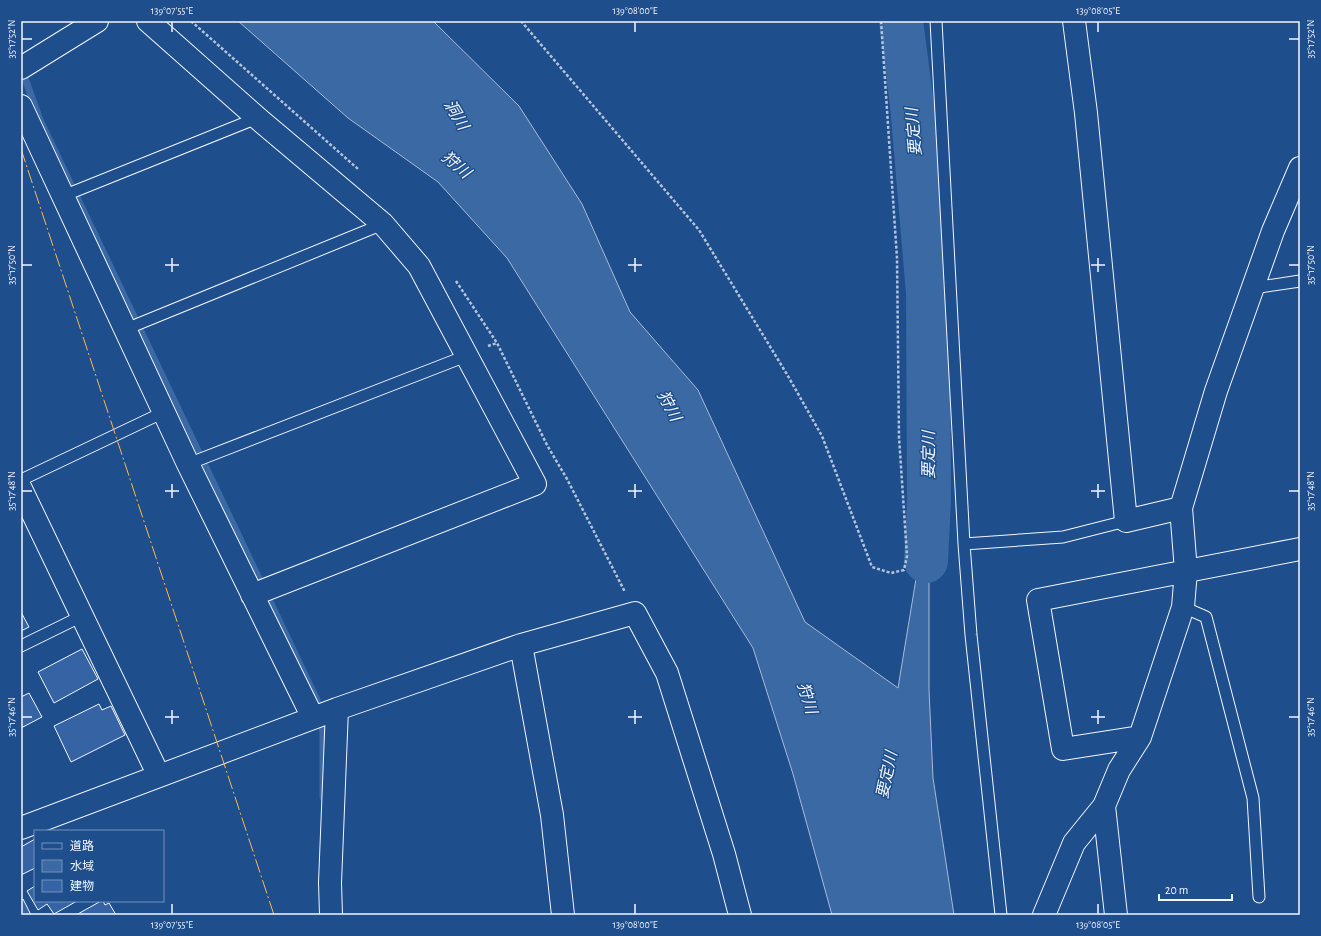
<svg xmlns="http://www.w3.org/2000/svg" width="1321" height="936" font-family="'Alegreya Sans','Noto Sans JP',sans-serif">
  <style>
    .water { fill: #3b69a3; stroke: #a8bbd7 }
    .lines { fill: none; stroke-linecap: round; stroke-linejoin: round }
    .stream { stroke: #3b69a3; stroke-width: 7 }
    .river { stroke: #3b69a3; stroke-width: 44 }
    .building { fill: #3563a3; stroke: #f2f6ff }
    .lane-casing { stroke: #f2f6ff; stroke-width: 13 }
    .street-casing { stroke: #f2f6ff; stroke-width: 24 }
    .path { stroke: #b3c4dc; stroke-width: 2.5; stroke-dasharray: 3 2; stroke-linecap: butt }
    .lane { stroke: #1f4e8c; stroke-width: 11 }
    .street { stroke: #1f4e8c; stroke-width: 22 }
    .power { stroke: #ffb74d; stroke-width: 1; stroke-dasharray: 14 3 2 3; stroke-linecap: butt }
    .ticks { fill: none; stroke: #f2f6ff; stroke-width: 1.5 }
    .labels { text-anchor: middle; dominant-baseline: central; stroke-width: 3; stroke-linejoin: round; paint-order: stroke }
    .water-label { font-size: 16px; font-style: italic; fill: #f2f6ff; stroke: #1f4e8c }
    .neatline { fill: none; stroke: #f2f6ff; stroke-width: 1.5 }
    .ticks-label { font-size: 10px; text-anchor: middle; fill: #f2f6ff }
  </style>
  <rect width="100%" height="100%" fill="#1f4e8c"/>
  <!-- water -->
  <path class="water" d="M238 21H433L519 106 582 204 630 312 698 390 805 622 898 688 929 500V690L933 778 954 915H832L793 774 753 648 507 258 438 182 348 118Z"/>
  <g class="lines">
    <!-- stream -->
    <path class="stream" d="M22 70 40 120 317 700 323 733V797"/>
    <!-- river -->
    <path class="river" d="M901 21 912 105 928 293 929 500 926 561"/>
  </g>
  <!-- building -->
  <path class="building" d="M21 612 29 627 21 631Z
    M82 649 98 679 54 703 38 672Z
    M29 693 42 717 21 728V697Z
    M99 704 102 710 111 706 125 735 71 762 54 726Z
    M35 839V868L21 875V847Z
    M35 886V901H77L54 914 47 904 38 910 27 891Z
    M23 899 31 915H21V900Z
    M101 901H103L105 905 109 903 116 915H76Z"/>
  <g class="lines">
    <defs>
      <path id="lane" d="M936 21 964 544 971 635 1001 915
        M63 196 257 118
        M1253 288 1300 281
        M126 329 383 224
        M188 464 466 356
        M21 480 164 412
        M964 544 1063 537 1126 521
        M1183 607 1206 617 1253 798 1259 897
        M21 646 82 616"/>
      <path id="street" d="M148 21 262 122 383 224 419 266 535 484 252 595
        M1074 21 1086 113 1126 521 1181 508
        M21 68 97 21
        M21 106 188 464 313 718
        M21 489 159 776
        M521 645 552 815 563 915
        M1140 737 1063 749 1038 600 1300 549
        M1104 806 1116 915
        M21 828 337 709 521 645 635 613 667 673 724 854 740 915
        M331 915 330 883 337 709
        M1044 915 1074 843 1104 806 1119 770 1140 737 1183 607 1186 571 1181 508 1216 391 1273 231 1300 168"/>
    </defs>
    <!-- lane casing -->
    <use href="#lane" class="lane-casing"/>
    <!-- street casing -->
    <use href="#street" class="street-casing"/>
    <!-- path -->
    <path class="path" d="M191 21 358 169
      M521 21 699 230 788 376 822 436 872 567 891 573 904 570 907 556 899 437 897 258 881 21
      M456 281 497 343 547 445 567 479 625 592
      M488 346 497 343"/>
    <!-- lane -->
    <use href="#lane" class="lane"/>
    <!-- street -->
    <use href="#street" class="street"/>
    <!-- power -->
    <path class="power" d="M21 149 274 915"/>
  </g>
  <!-- ticks -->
  <path class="ticks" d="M172 22V32M635 22V32M1098 22V32M22 39H32M1289 39H1299M172 258V272M635 258V272M1098 258V272M22 265H32M165 265H179M628 265H642M1091 265H1105M1289 265H1299M172 484V498M635 484V498M1098 484V498M22 491H32M165 491H179M628 491H642M1091 491H1105M1289 491H1299M172 710V724M635 710V724M1098 710V724M22 717H32M165 717H179M628 717H642M1091 717H1105M1289 717H1299M172 904V914M635 904V914M1098 904V914"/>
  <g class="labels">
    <!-- water labels -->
    <g class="water-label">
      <text transform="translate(456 115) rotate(59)">洞川</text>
      <text transform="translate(914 132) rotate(-95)">要定川</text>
      <text transform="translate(456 165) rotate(40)">狩川</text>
      <text transform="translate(669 406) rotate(62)">狩川</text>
      <text transform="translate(929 455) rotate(-90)">要定川</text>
      <text transform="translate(807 698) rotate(73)">狩川</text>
      <text transform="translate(887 775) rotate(-78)">要定川</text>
    </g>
  </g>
  <!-- border -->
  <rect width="1321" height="936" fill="none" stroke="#1f4e8c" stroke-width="44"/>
  <!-- legend -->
  <rect x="34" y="830" width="130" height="72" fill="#1f4e8c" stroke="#7391ba"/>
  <rect x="42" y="843" width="20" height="6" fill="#1f4e8c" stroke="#7391ba"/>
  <text x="70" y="850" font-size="12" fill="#f2f6ff">道路</text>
  <rect x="42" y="860" width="20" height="12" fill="#3b69a3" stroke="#7391ba"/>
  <text x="70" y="870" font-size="12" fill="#f2f6ff">水域</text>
  <rect x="42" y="880" width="20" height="12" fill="#3563a3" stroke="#7391ba"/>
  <text x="70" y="890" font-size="12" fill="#f2f6ff">建物</text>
  <!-- scale -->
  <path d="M1159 894v6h73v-6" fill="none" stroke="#f2f6ff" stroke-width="2"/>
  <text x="1165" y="894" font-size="12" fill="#f2f6ff" stroke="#1f4e8c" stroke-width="3" paint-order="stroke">20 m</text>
  <rect x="22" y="22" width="1277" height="892" class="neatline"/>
  <g class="ticks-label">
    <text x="172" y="14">139°07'55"E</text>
    <text x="635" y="14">139°08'00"E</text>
    <text x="1098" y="14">139°08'05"E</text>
    <text transform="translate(11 39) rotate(-90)" y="4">35°17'52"N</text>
    <text transform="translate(1310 39) rotate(-90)" y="4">35°17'52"N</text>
    <text transform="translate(11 265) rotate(-90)" y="4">35°17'50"N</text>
    <text transform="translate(1310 265) rotate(-90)" y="4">35°17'50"N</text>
    <text transform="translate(11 491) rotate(-90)" y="4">35°17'48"N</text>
    <text transform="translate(1310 491) rotate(-90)" y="4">35°17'48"N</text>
    <text transform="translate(11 717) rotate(-90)" y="4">35°17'46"N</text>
    <text transform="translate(1310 717) rotate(-90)" y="4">35°17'46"N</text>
    <text x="172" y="928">139°07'55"E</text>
    <text x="635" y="928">139°08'00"E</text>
    <text x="1098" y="928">139°08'05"E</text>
  </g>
</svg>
